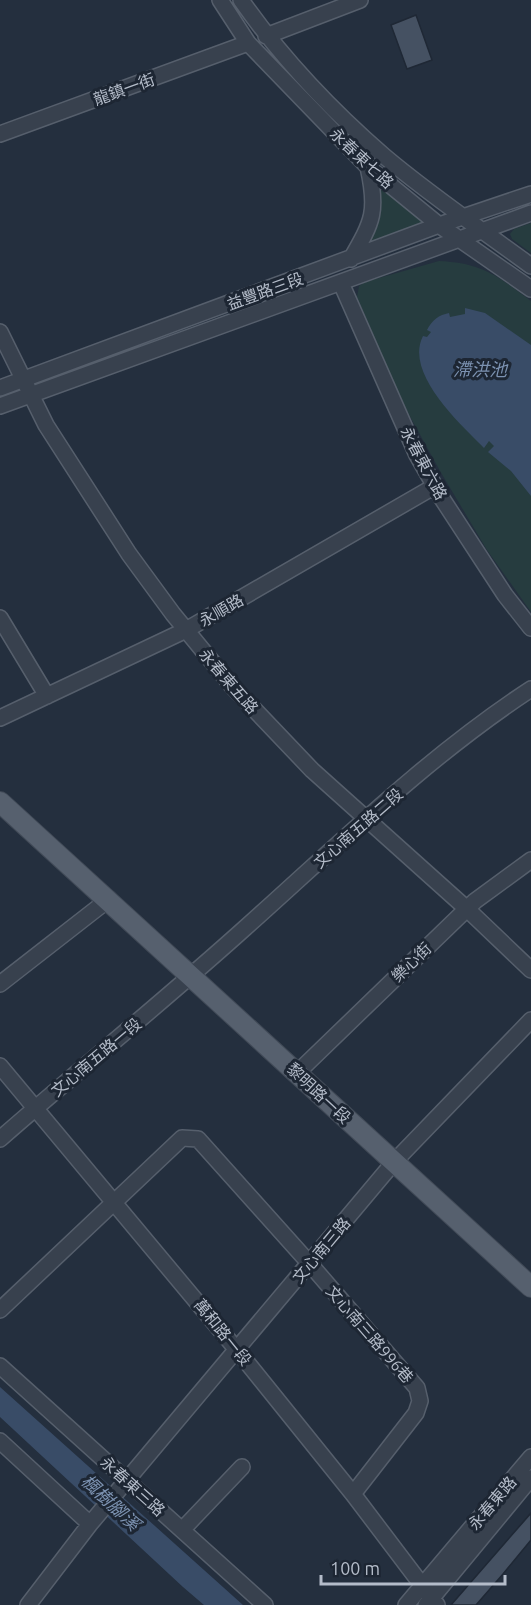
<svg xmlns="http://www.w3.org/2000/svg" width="531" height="1605" font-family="Ubuntu,'Noto Sans TC',sans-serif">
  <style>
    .green { fill: #263c3f }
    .water { fill: #394c67 }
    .building { fill: #455162; stroke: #1f2835; stroke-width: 1.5 }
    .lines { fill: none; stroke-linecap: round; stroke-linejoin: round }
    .minor-casing { stroke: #565f6c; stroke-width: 18 }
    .major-casing { stroke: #414a57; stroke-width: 22 }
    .minor { stroke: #38414e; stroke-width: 15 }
    .major { stroke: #56606e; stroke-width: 20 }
    .labels { text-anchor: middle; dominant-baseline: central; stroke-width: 6; stroke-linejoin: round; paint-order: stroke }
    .street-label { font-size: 16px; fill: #b4bcc9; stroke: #1d2633 }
    .water-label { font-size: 18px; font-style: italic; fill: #7c92b1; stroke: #1d2633 }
  </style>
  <rect width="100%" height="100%" fill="#242f3e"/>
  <!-- green -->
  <path class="green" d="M378 185 428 223 368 244 380 211Z
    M531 223V253L512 239 510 234 514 229Z
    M439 261C482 263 498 276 531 301V612L487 550 440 471 401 400 357 297 359 286 365 282Z"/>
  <!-- water -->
  <path class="water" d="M465 308 485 313 531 345V496L511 471 488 452 494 446 489 441 484 448C460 424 404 373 423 336L427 337 431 332 427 330C432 320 439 315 449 313L450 317 465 314Z
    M0 1387 243 1605H204L183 1587 0 1417Z"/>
  <!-- building -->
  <path class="building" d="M416 15 432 60 407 69 391 25Z
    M531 1513V1540L503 1574 476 1605H451Z"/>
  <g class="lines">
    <defs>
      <path id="minor" d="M220 0 248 43 368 167 439 225 531 289
        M241 0C281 57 331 110 384 156 430 195 482 230 531 266
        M266 36 360 0
        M0 134 248 43
        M351 259C373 221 378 211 368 167
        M341 283 417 455 441 497 505 595 531 628
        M0 332 46 425 129 554 173 614 232 686 312 770 467 909 531 970
        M0 388 439 225 531 194
        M0 406 531 213
        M0 618 47 696
        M0 718 186 630 435 486
        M0 984 109 899
        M0 1066 237 1350 353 1494 437 1605
        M297 1073 475 901 531 860
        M0 1139C81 1068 165 1000 245 928 337 846 427 757 531 689
        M0 1310 182 1138 198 1139 310 1264 417 1388 420 1401 416 1413 353 1494
        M0 1366 265 1605
        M0 1441 90 1524
        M182 1530 242 1467
        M28 1605 90 1524 394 1162 531 1020
        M406 1605 531 1457
        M426 1605 531 1478"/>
      <path id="major" d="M0 802 531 1287"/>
    </defs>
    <!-- minor casing -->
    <use href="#minor" class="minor-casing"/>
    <!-- major casing -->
    <use href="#major" class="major-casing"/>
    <!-- minor -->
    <use href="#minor" class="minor"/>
    <!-- major -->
    <use href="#major" class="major"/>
  </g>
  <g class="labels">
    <!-- street labels -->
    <g class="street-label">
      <text transform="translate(124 89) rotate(-20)">龍鎮一街</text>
      <text transform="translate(362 158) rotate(43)">永春東七路</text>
      <text transform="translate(265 291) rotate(-20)">益豐路三段</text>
      <text transform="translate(424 463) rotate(62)">永春東六路</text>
      <text transform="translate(221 610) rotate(-30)">永順路</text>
      <text transform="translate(229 681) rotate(49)">永春東五路</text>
      <text transform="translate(358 828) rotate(-41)">文心南五路二段</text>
      <text transform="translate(411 962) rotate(-44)">樂心街</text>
      <text transform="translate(96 1057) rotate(-40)">文心南五路一段</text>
      <text transform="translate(319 1093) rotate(43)">黎明路一段</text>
      <text transform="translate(321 1250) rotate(-50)">文心南三路</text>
      <text transform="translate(223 1332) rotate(51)">萬和路一段</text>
      <text transform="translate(370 1334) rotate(49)">文心南三路996巷</text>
      <text transform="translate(133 1486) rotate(42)">永春東三路</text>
      <text transform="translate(492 1503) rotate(-50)">永春東路</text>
    </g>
    <!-- water labels -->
    <g class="water-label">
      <text x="480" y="369">滯洪池</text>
      <text transform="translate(111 1502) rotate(43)">楓樹腳溪</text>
    </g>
  </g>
  <!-- scale -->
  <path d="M321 1575v9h184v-9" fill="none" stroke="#b4bcc9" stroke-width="3"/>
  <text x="330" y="1575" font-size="18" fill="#b4bcc9" stroke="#1d2633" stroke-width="4.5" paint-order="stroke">100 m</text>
</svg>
